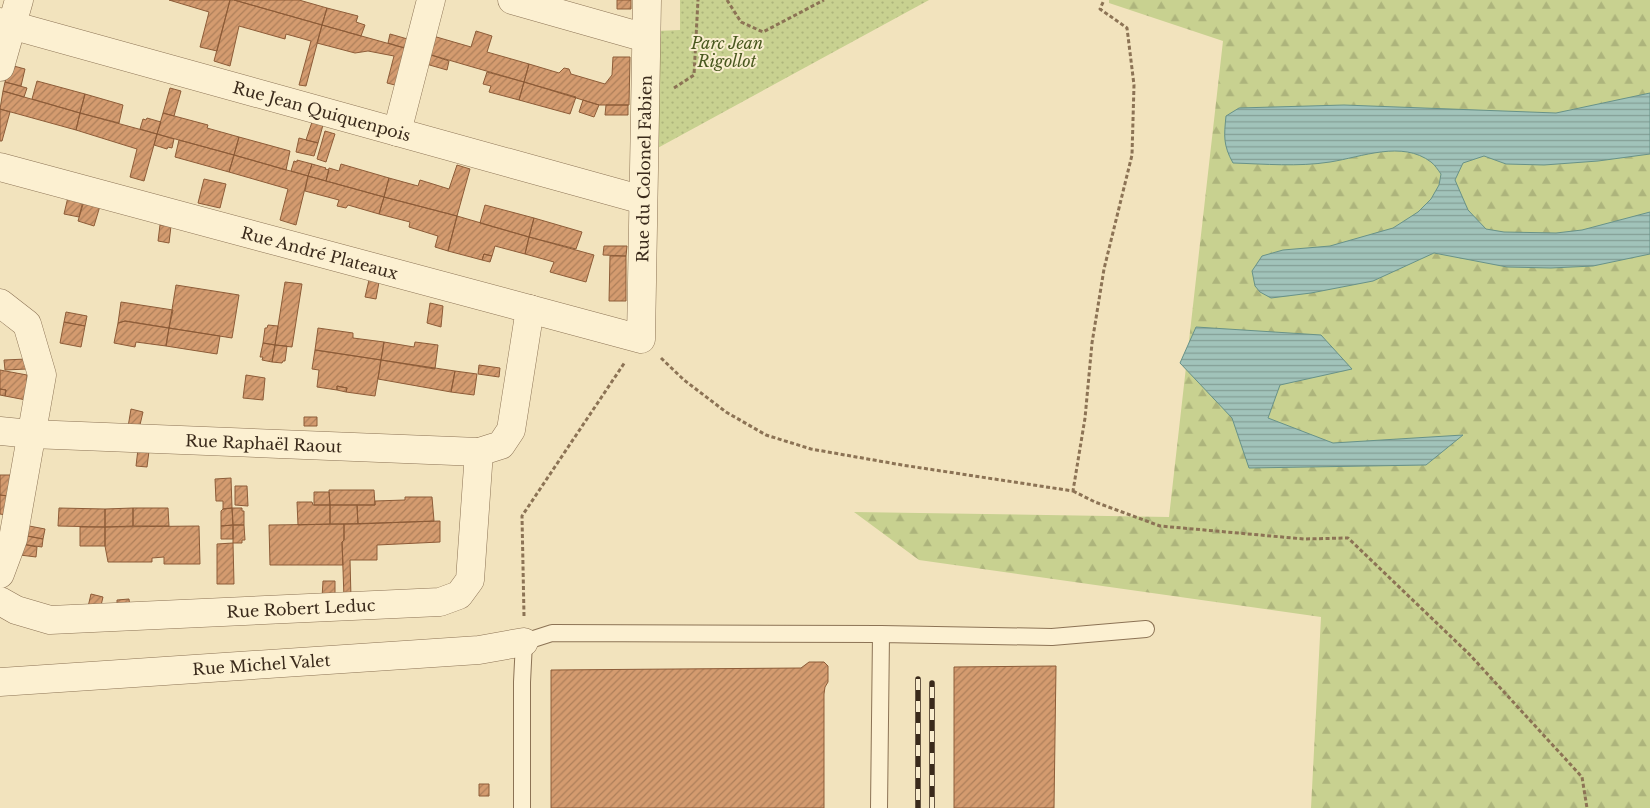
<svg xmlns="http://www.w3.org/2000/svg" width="1650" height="808" font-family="'Libre Baskerville',serif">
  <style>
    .forest { fill: url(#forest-firs) }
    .park { fill: url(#park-dots) }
    .water { fill: url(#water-rules); stroke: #689288 }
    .building { fill: url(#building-hatch); stroke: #8d5c38 }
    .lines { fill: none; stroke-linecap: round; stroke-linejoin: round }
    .service-casing { stroke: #8c7355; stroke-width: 18 }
    .minor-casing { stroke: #8c7355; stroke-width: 29 }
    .path { stroke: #8c7355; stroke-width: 3; stroke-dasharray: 4 2.5; stroke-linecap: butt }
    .service { stroke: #fcf0d1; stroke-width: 16 }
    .minor { stroke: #fcf0d1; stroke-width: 28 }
    .rail-casing { stroke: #3a2a1b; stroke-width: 5.5 }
    .rail { stroke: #f9edce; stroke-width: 4; stroke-dasharray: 11; stroke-linecap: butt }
    .labels { text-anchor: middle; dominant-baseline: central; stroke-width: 4; stroke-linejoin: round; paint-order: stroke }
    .park-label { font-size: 16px; font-style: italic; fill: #49581f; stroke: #f9edce }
    .street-label { font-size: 16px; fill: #3a2a1b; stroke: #f9edce }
  </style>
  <defs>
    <pattern id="forest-firs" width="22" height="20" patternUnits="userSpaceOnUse" patternTransform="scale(1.25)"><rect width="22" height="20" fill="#c8d190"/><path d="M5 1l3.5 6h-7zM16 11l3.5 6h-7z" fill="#adb47c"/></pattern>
    <pattern id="park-dots" width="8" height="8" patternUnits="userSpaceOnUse" patternTransform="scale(1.25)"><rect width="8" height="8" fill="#c8d190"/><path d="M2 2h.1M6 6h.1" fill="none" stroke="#adb47c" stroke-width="1.8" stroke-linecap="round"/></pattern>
    <pattern id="water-rules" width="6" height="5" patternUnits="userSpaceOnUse" patternTransform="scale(1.25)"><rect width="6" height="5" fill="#a1c3ba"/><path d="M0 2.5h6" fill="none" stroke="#849f96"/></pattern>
    <pattern id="building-hatch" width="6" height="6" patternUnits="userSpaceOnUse" patternTransform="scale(1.25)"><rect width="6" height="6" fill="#d49b6f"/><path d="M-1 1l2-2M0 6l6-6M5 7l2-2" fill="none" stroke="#ad7f5a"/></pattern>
  </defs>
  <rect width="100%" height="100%" fill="#f2e3bd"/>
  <!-- forest -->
  <path class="forest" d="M1109 0H1650V808H1311L1321 617 919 560 854 512 1169 517 1223 41 1109 3Z"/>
  <!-- park -->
  <path class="park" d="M680 0H929L654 150 656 31 680 30Z"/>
  <!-- water -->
  <path class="water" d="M1650 93V154L1598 161 1544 165 1506 164 1484 156 1463 163 1455 180 1468 210 1486 229 1504 232 1556 233 1582 230 1650 212V254L1593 266 1551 268 1507 267 1434 253 1373 281 1311 293 1271 298 1260 292 1255 286 1252 271 1262 256 1283 250 1330 246 1393 228 1418 212 1431 199 1439 185 1441 174C1438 170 1435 165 1431 162 1402 140 1362 157 1330 162 1298 167 1265 164 1233 163 1223 145 1224 136 1226 116L1239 108 1344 105 1556 113Z
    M1196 327 1321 335 1352 369 1280 385 1268 418 1333 443 1463 435 1426 465 1249 468 1232 418 1180 363Z"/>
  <!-- building -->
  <path class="building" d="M169 0H230L217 51 200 47 209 12Z
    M230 0H234L322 25 306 86 299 85 311 41 286 34 285 39 239 26 230 66 214 61Z
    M234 0H299L327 8 322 25Z
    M617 0H631V9H617Z
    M327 8 358 16 356 22 365 25 361 36 322 25Z
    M322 25 408 49 399 86 387 83 394 56 368 51 355 53 317 43Z
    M476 31 492 36 487 52 529 64 524 82 428 54 433 36 471 47Z
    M390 34 411 40 408 49 388 43Z
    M428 54 449 61 447 70 426 64Z
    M613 57H630L629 105H599L524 82 529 64 559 73 564 68 569 69 571 74 605 84 612 75Z
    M10 65 25 69 21 86 5 82Z
    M487 72 524 82 519 100 489 92 491 86 483 84Z
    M37 81 85 94 80 113 32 99Z
    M5 82 27 88 24 97 3 91Z
    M524 82 576 97 570 114 519 100Z
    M170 88 181 91 174 116 163 113Z
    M3 91 80 113 76 130 0 109Z
    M85 94 123 105 119 123 80 113Z
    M583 100 599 105 594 117 579 112Z
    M606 105H628V115H605Z
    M0 109 10 112 2 141H0Z
    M80 113 157 134 144 181 130 177 137 149 76 130Z
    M163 113 208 125 207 128 239 137 234 155 157 134Z
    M147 118 161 122 157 134 140 129 143 119 146 120Z
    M312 122 323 125 318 143 306 140Z
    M325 131 335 134 326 162 317 159Z
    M157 134 174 139 172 148 168 147 167 149 154 145Z
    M239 137 290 151 286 170 234 155Z
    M299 138 318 143 314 156 296 152Z
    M179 140 234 155 229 172 175 157Z
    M234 155 308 176 296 225 280 220 288 189 229 172Z
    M297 160 312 164 308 176 291 171 294 161 297 162Z
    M312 164 326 168 325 169 329 170 326 181 308 176Z
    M341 164 389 178 384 197 326 181 329 168 339 171Z
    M457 165 470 169 457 216 384 197 389 178 418 186 420 180 449 189Z
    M308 176 384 197 379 214 348 205 346 208 337 206 339 200 305 191Z
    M204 179 226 184 220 208 198 203Z
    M68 197 83 201 79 217 64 214Z
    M384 197 457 216 448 251 435 247 438 236 409 227 410 222 379 214Z
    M84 201 100 206 94 226 78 221Z
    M485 205 534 218 529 237 480 223Z
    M457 216 529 237 525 254 495 246 492 256 484 254 482 260 448 251Z
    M534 218 582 232 576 249 529 237Z
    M160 225 171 226 169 243 158 241Z
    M529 237 594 255 586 282 550 272 554 262 525 254Z
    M604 246H627L626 256 603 255Z
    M484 254 492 256 490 262 482 260Z
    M610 256H626V301H609Z
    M369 280 379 282 376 299 365 297Z
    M285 282 302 284 292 347 275 345Z
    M176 285 239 295 232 338 169 328Z
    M121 302 173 310 169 328 125 321 118 323Z
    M430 303 443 306 441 327 427 323Z
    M66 312 87 316 85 326 64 322Z
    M125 321 169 328 166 346 136 342 135 347 114 343 118 323Z
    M64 322 85 326 81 347 60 343Z
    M268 325 278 326 275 345 263 343 265 328H267Z
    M169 328 220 336 217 354 166 346Z
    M318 328 353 333V338L384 342 381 360 315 350Z
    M384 342 414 347 415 342 438 345 435 369 381 360Z
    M263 343 275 345 272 362 262 360 263 357H260Z
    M275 345 287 346 285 361H283L282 363 272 362Z
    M315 350 381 360 375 396 346 392 347 388 337 386V390L317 387 319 370 312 369Z
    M27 359V369L5 370 4 360Z
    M381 360 455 371 451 392 378 379Z
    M479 365 500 368 499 377 478 374Z
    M0 370 27 375 26 400 5 396 6 390 0 389Z
    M455 371 477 374 474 395 451 392Z
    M246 375 265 378 263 400 243 398Z
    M337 386 347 388 346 392 337 390Z
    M0 389 6 390 5 396 0 395Z
    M131 409 143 412 139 429 128 427Z
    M304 417H317V426H304Z
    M138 449 149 451 147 467 136 466Z
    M0 475H10L8 496 0 495Z
    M231 478 232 508 223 509V501H216L215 479Z
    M235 486H247L248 506 235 505Z
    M329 490H374L375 505H330Z
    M314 492H329L330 505H314Z
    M0 495 8 496 6 515 0 514Z
    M405 497H432L434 521 358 524 357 505H375V501L405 500Z
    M297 502H312L313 505H330V524L298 525Z
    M330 505H357L358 524H330Z
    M59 508 105 509V527L58 526Z
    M133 508V526L105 527V509Z
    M133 508H168L169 526H133Z
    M232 508 233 525 221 526V511L223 509Z
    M232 508H242V511H244V525H233Z
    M440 521V542L377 545V560H350L351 598H344L342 542 344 540V524Z
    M344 524V540L342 542 343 565H270L269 525Z
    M24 525 45 529 43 539 22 535Z
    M233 525V539H221V526Z
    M233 525H244L245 540H242V543H233Z
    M199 526 200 564H164V557L152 558V562H108L105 546V527Z
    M80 527H105V546H80Z
    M22 535 43 539 42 547 21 544Z
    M233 543 234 584H217V544Z
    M22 544 37 547 36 557 20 555Z
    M323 581H335V599L322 598Z
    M91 594 103 597 99 614 87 611Z
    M129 599 130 608 117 609V600Z
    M809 662H824L828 666V682L825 687 824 694V808H551V670L801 668Z
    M1056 666 1054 808H954V667Z
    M479 784H489V796H479Z"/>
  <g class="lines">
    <defs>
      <path id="service" d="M881 634 1052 637 1146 629
        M522 808V682L524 642 552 633 881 634 879 808"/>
      <g id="minor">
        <path d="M512 0 646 38"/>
        <path id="s1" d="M0 22 643 200"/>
        <path d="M0 67 19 0"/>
        <path d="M397 132 431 0"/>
        <path id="s2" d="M0 167 641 339 647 0"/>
        <path d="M0 303 27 324 42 375 13 539 0 574"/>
        <path id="s3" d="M0 431 31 434 479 452 501 445 511 430 530 309"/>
        <path id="s4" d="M0 601 16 610 50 620 440 602 459 595 470 580 479 452"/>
        <path id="s5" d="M0 682 479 650 524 642"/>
      </g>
    </defs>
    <!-- service casing -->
    <use href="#service" class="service-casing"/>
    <!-- minor casing -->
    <use href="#minor" class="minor-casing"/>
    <!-- path -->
    <path class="path" d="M727 0 741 22 763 32 824 0
      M674 88 694 75 698 0
      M661 358 684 380 726 412 766 435 811 449 902 465 1073 491 1085 418 1092 343 1104 269 1132 155 1134 85 1127 28 1100 9 1104 0
      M1073 491 1095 502 1160 526 1304 539 1348 538 1470 655 1582 777 1587 808
      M524 616 522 516 625 362"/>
    <!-- service -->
    <use href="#service" class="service"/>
    <!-- minor -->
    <use href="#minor" class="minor"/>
    <defs>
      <path id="rail" d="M918 679V808
        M932 808V683"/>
    </defs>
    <!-- rail casing -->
    <use href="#rail" class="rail-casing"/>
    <!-- rail -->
    <use href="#rail" class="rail"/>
  </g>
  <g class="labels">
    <!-- park labels -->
    <g class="park-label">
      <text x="727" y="43">Parc Jean<tspan x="727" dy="18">Rigollot</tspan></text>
    </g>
    <!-- street labels -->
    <g class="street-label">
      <text stroke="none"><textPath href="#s1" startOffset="334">Rue Jean Quiquenpois</textPath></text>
      <text stroke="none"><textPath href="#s2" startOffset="834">Rue du Colonel Fabien</textPath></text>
      <text stroke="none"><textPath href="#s2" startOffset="331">Rue André Plateaux</textPath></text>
      <text stroke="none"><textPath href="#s3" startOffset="264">Rue Raphaël Raout</textPath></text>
      <text stroke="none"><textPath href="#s4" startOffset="305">Rue Robert Leduc</textPath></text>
      <text stroke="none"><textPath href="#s5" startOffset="262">Rue Michel Valet</textPath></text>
    </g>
  </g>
</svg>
